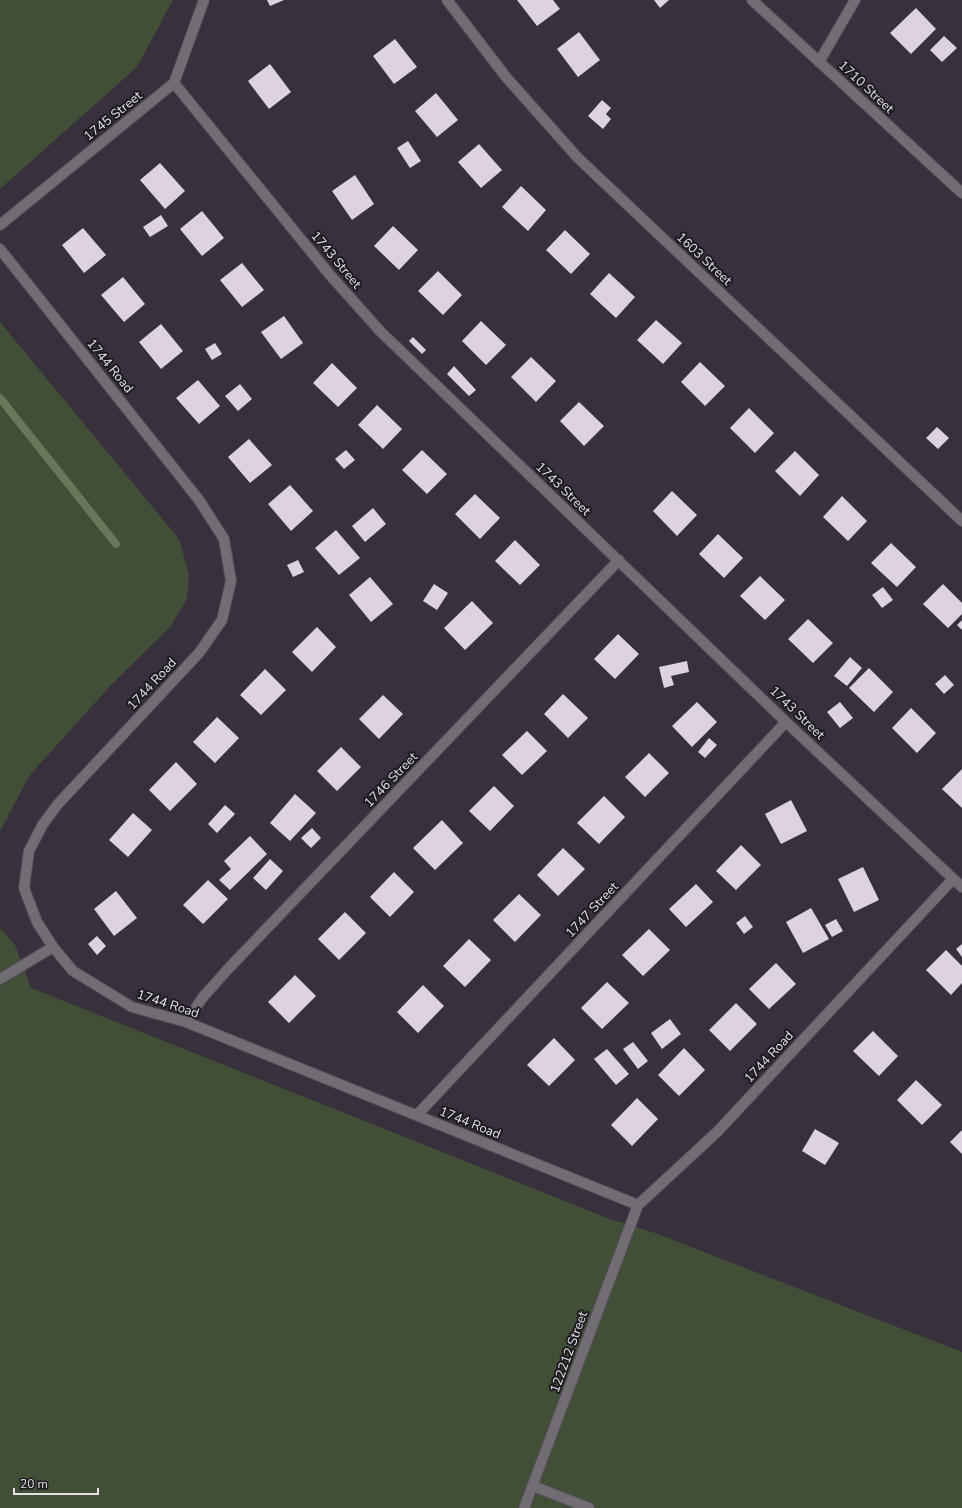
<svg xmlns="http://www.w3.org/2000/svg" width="962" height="1508" font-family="'Nunito Sans',sans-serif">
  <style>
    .green { fill: #404f35 }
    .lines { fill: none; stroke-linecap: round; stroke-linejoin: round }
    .stream { stroke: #667859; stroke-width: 8 }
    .building { fill: #dcd2e2 }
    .minor-casing { stroke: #544c58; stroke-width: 12 }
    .tertiary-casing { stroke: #544c58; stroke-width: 12 }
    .minor { stroke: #716d73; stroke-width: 10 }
    .tertiary { stroke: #716d73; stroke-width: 10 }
    .labels { text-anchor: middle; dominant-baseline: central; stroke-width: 4; stroke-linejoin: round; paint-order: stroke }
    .street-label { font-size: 13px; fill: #e5e0e8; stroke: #1d1a20 }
  </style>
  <rect width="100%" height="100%" fill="#38303d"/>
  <!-- green -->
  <path class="green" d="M0 0H173L137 67 0 189Z
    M0 322 179 539 189 574 187 599 171 626 111 685 30 775 0 831Z
    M0 928 15 945 31 988 610 1219 655 1233 962 1352V1508H0Z"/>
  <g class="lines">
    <!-- stream -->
    <path class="stream" d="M0 398 116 544"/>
  </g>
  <!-- building -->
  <path class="building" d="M267 0H284L270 6Z
    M517 0H553L560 9 537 26Z
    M654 0H669L660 8Z
    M916 8 936 29 911 54 890 33Z
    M579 32 600 60 578 77 557 49Z
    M944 36 957 48 942 62 930 50Z
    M395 39 417 67 394 84 373 56Z
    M270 64 291 92 269 109 248 81Z
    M436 93 458 120 437 137 415 111Z
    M602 100 611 108 606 114 611 119 603 129 588 116Z
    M408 141 421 161 410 168 397 148Z
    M479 144 502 170 481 188 458 162Z
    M160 163 185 191 165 209 140 180Z
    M355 175 374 204 352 220 332 191Z
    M521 186 546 210 528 231 502 207Z
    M202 211 224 238 202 256 180 229Z
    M161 215 168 226 150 237 143 227Z
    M393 226 418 250 399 270 374 246Z
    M83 228 106 255 84 273 62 245Z
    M565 230 590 254 571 274 546 250Z
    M242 263 264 290 242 307 220 280Z
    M438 271 462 295 443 315 418 291Z
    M609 273 635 297 616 318 590 294Z
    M123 277 145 304 124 322 101 295Z
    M284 316 303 343 281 359 261 332Z
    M656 320 682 343 663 364 637 340Z
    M481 321 506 345 486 365 462 341Z
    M161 324 183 351 161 369 139 342Z
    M413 337 426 350 422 354 409 341Z
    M215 343 222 354 212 360 205 349Z
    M531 357 556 381 536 402 511 377Z
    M700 362 725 386 705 406 681 382Z
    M332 363 357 388 338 407 313 383Z
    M454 366 476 390 469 396 447 374Z
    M198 380 220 406 199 424 176 398Z
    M240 384 252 399 238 411 225 396Z
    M579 402 604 426 584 446 560 421Z
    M377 405 402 429 383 449 358 425Z
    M749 408 774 433 755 453 730 428Z
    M937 427 949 438 938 449 926 438Z
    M249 439 272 465 250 483 228 457Z
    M346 450 355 460 344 469 335 459Z
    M422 450 447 474 427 494 402 470Z
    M795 451 819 475 800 496 775 471Z
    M290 485 313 511 291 531 268 504Z
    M672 491 697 515 677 536 653 511Z
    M475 494 500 518 480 539 455 514Z
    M842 496 867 521 848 541 823 517Z
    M373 508 386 524 365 542 352 526Z
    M336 530 360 558 339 575 315 548Z
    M718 534 743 558 724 578 699 554Z
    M515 540 540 565 520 585 495 561Z
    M891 543 916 567 897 587 871 563Z
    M298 560 304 572 293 577 287 565Z
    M760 576 785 600 765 620 740 596Z
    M370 577 393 604 371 622 349 595Z
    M434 584 448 593 437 610 423 601Z
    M943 584 962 603V614L948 628 923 604Z
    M883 587 893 600 882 608 872 595Z
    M472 601 493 623 465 650 444 628Z
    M808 619 833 643 813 663 788 639Z
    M962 620V630L957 625Z
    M317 627 336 647 312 672 292 652Z
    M618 634 639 654 615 679 594 659Z
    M850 657 862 668 847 686 834 676Z
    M687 661 689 672 671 676 674 685 664 688 659 667Z
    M869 668 893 692 874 712 849 688Z
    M265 669 286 690 261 715 240 695Z
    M945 675 954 685 944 694 935 684Z
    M563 694 588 718 568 738 544 714Z
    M383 695 403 714 379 739 359 719Z
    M697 702 717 722 692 747 672 726Z
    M840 702 853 718 840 728 827 712Z
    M911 708 936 733 917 753 892 728Z
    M217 717 239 738 215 763 193 742Z
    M527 731 547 751 522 775 502 755Z
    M709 738 717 745 705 758 698 752Z
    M341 747 361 767 337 791 317 771Z
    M649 753 669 773 645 797 625 777Z
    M176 762 197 784 170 811 149 790Z
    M962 769V808L942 789Z
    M494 786 514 806 490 831 469 811Z
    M295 794 316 813 290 841 270 823Z
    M604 796 625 817 599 844 577 823Z
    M791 800 807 831 781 844 765 814Z
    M225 805 235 814 217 833 208 824Z
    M133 813 152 830 128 857 109 840Z
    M442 820 463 843 435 870 413 848Z
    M312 828 321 838 311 848 301 838Z
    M250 836 267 854 230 890 219 880 231 869 224 861Z
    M741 845 761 865 736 890 716 871Z
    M563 848 585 869 558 896 537 875Z
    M270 859 283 871 266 890 253 878Z
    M863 867 879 900 854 912 838 879Z
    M394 872 414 892 390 917 370 897Z
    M208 880 228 899 203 924 183 905Z
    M696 884 713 902 686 927 669 909Z
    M116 891 137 918 114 936 94 909Z
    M519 894 541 915 515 942 493 920Z
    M811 908 829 939 803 953 786 922Z
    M345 912 366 933 339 960 318 939Z
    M745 916 753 927 744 934 736 923Z
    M836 919 843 931 832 937 825 925Z
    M649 929 670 950 643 976 622 955Z
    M97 936 106 946 97 955 88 944Z
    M469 939 491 960 465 987 443 966Z
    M962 944V957L956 949Z
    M946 950 962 966V983L951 995 926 970Z
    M776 963 796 984 769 1009 749 989Z
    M295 975 316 996 289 1023 268 1002Z
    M607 982 629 1003 602 1029 581 1008Z
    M423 985 444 1006 418 1033 397 1012Z
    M736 1003 757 1024 730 1051 709 1030Z
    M670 1019 681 1034 662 1049 651 1033Z
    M873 1031 898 1056 879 1076 853 1051Z
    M554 1038 575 1060 549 1086 527 1065Z
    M633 1042 648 1061 638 1069 623 1049Z
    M684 1048 705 1070 679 1096 658 1075Z
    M607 1049 629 1074 616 1085 594 1059Z
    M916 1080 942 1105 922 1125 897 1100Z
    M637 1098 658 1119 632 1146 611 1125Z
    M815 1129 839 1143 825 1165 802 1151Z
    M962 1130V1154L950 1142Z"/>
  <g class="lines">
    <defs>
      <path id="minor" d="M752 0 962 193
        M819 62 855 0
        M174 83 330 275 381 332 786 722 962 887
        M0 225 174 83 204 0
        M0 249 199 500 224 539 231 581 222 620 199 653 58 804 43 824 29 851 24 888 37 922 53 947 73 971 132 1007 186 1022 638 1205
        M0 979 53 947
        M186 1022 203 997 228 969 619 560
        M417 1115 786 722
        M533 1486 589 1508
        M524 1508 638 1205 717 1132 953 879"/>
      <path id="tertiary" d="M447 0 506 77 578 158 962 521"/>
    </defs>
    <!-- minor casing -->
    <use href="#minor" class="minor-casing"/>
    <!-- tertiary casing -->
    <use href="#tertiary" class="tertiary-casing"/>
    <!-- minor -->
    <use href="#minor" class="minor"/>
    <!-- tertiary -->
    <use href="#tertiary" class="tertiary"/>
  </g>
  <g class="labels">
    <!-- street labels -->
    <g class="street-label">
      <text transform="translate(866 87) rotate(43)">1710 Street</text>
      <text transform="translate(113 116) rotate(-39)">1745 Street</text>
      <text transform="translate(704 259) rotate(43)">1603 Street</text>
      <text transform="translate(336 260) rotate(50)">1743 Street</text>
      <text transform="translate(110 366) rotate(51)">1744 Road</text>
      <text transform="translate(563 489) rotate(44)">1743 Street</text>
      <text transform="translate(152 684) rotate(-47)">1744 Road</text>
      <text transform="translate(797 713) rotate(44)">1743 Street</text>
      <text transform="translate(391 780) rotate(-46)">1746 Street</text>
      <text transform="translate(592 910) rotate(-47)">1747 Street</text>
      <text transform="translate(168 1004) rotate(18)">1744 Road</text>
      <text transform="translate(769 1057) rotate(-47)">1744 Road</text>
      <text transform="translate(470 1123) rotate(22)">1744 Road</text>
      <text transform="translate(569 1352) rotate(-70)">122212 Street</text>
    </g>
  </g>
  <!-- scale -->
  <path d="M14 1488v6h84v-6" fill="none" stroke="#e5e0e8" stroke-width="2"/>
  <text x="20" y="1488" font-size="12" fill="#e5e0e8" stroke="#1d1a20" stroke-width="3" paint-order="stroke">20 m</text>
</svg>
